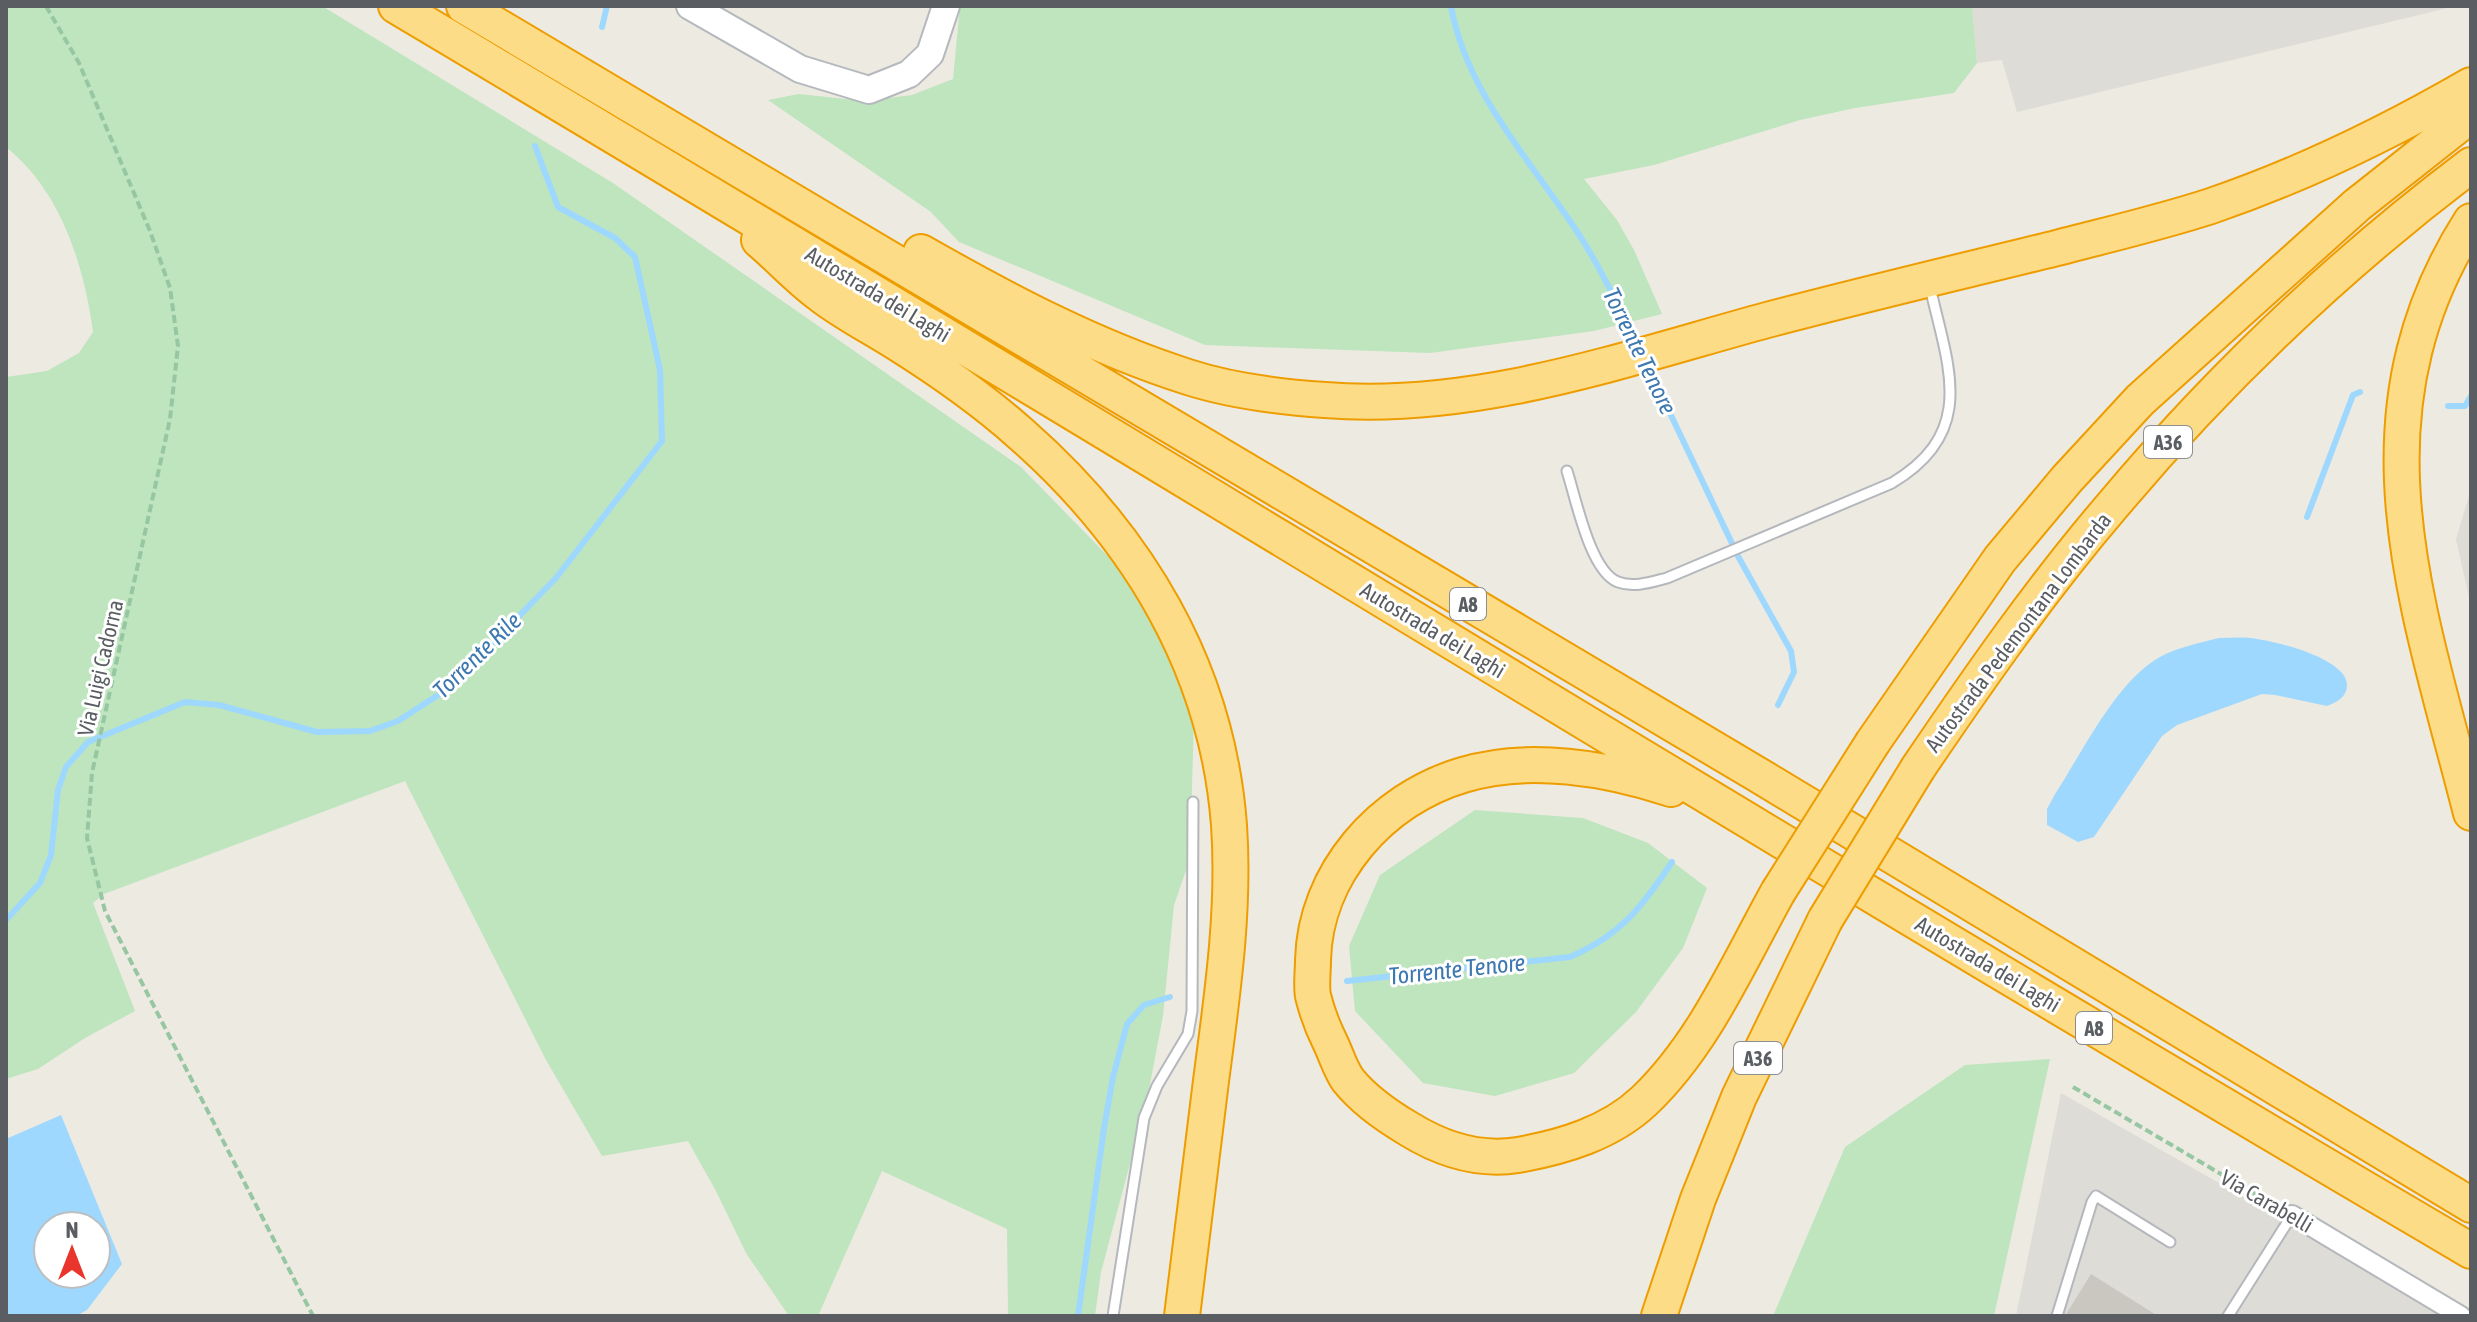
<svg xmlns="http://www.w3.org/2000/svg" width="2477" height="1322" font-family="'Asap Condensed',sans-serif">
  <style>
    .industrial { fill: #dedcd6 }
    .green { fill: #bee5bd }
    .water { fill: #9fd8ff; fill-rule: evenodd }
    .lines { fill: none; stroke-linecap: round; stroke-linejoin: round }
    .stream { stroke: #9fd8ff; stroke-width: 6 }
    .building { fill: #cac6c0 }
    .lane-casing { stroke: #b4b7bc; stroke-width: 13 }
    .street-casing { stroke: #b4b7bc; stroke-width: 22 }
    .secondary-casing { stroke: #b5b9be; stroke-width: 30 }
    .highway-casing { stroke: #ee9d00; stroke-width: 38 }
    .path { stroke: #96c6a2; stroke-width: 4; stroke-dasharray: 8 4; stroke-linecap: butt }
    .lane { stroke: #fff; stroke-width: 9 }
    .street { stroke: #fff; stroke-width: 18 }
    .secondary { stroke: #fff; stroke-width: 26 }
    .highway { stroke: #fddc88; stroke-width: 34 }
    .highway-bridge-casing { stroke: #ee9d00; stroke-width: 38; stroke-linecap: butt }
    .highway-bridge { stroke: #fddc88; stroke-width: 34 }
    .labels { text-anchor: middle; dominant-baseline: central; stroke-width: 6; stroke-linejoin: round; paint-order: stroke }
    .shield { fill: #fff; stroke: #8c8e91; stroke-width: 2 }
    .shield-label { font-size: 20px; font-weight: bold; fill: #5a5e62 }
    .street-label { font-size: 22px; fill: #5a5e62; stroke: #fff }
    .water-label { font-size: 24px; font-style: italic; fill: #3d78b0; stroke: #fff }
  </style>
  <rect width="100%" height="100%" fill="#edeae1"/>
  <!-- industrial -->
  <path class="industrial" d="M1972 6H2456L2017 112 2002 60 1977 63Z
    M2471 489V607L2456 539Z
    M2061 1093 2453 1316H2016Z"/>
  <!-- green -->
  <path class="green" d="M6 6H322L613 183 1021 467 1138 587 1194 716 1190 859 1174 905 1163 1016 1147 1100 1101 1272 1095 1316H1008L1007 1229 882 1171 818 1316H789L746 1253 716 1191 688 1141 602 1156 546 1060 405 781 104 894 93 903 135 1011 85 1038 38 1069 6 1079V377L47 371 79 353 93 332C84 265 61 191 6 147Z
    M960 6H1972L1977 63 1954 93 1855 108 1800 120 1654 165 1584 179 1617 220 1634 250 1662 314 1594 331 1430 353 1205 345 959 242 931 212 768 100 799 94 865 101 912 95 953 79Z
    M1475 810 1583 818 1648 843 1707 888 1683 948 1636 1012 1574 1073 1495 1096 1423 1083 1355 1011 1349 946 1380 875Z
    M2050 1059 1994 1316H1773L1845 1147 1965 1065Z"/>
  <!-- water -->
  <path class="water" d="M2219 638C2229 638 2240 637 2250 638 2272 640 2347 658 2347 685 2347 697 2337 702 2327 706L2275 695 2262 694 2177 725 2162 736 2094 837 2078 842 2047 825V809L2055 794C2082 753 2117 680 2160 657 2178 647 2200 643 2219 638Z
    M61 1115 122 1264 87 1310 76 1316H6V1139ZM48 1226H96V1274H48Z"/>
  <g class="lines">
    <!-- stream -->
    <path class="stream" d="M1451 6C1466 92 1530 160 1576 230 1600 266 1618 306 1637 344
      M602 27 607 6
      M1647 365 1739 558 1791 651 1794 672 1778 705
      M2448 406H2465L2471 396
      M2307 517 2353 395 2360 392
      M6 920 40 883 51 855 58 790 66 767 88 742 185 702 219 705 317 732 370 731 398 721 449 688 556 578 662 441 660 370 635 257 615 238 558 207 535 146
      M1347 981 1570 957C1621 935 1642 907 1672 862
      M1078 1316 1104 1128 1113 1077 1127 1024 1144 1005 1170 997"/>
  </g>
  <!-- building -->
  <path class="building" d="M2091 1274 2158 1316H2065Z"/>
  <g class="lines">
    <defs>
      <path id="lane" d="M1567 471C1576 499 1590 571 1618 582 1634 588 1651 582 1667 578L1892 483C1978 432 1948 367 1930 287
        M1113 1316 1144 1118 1157 1086 1188 1034 1192 1011 1193 802
        M2057 1316 2092 1202 2096 1196 2170 1242
        M2228 1316 2292 1215"/>
      <path id="street" d="M2292 1215 2461 1316"/>
      <path id="secondary" d="M690 6 800 69 869 90 909 74 930 54 946 6"/>
      <path id="highway" d="M396 6C1089 418 1775 843 2471 1251
        M464 6 1755 773 2471 1205
        M2471 221C2345 418 2419 608 2471 813
        M759 240C780 258 799 279 821 295 844 313 872 327 897 343 940 370 983 400 1021 434 1138 537 1217 668 1229 825 1235 910 1222 997 1211 1081 1201 1159 1192 1238 1182 1316
        M921 252C1007 301 1094 347 1188 377 1231 391 1281 397 1325 400 1476 412 1624 359 1767 320 1862 295 1958 272 2053 249 2106 235 2159 223 2211 206 2302 175 2388 133 2471 85
        M1873 742 2000 559 2067 479 2140 400 2357 205 2471 115
        M1918 768C1979 678 2041 589 2112 506 2218 380 2340 264 2471 165
        M1671 789C1607 768 1529 755 1463 775 1381 799 1315 874 1313 960 1313 972 1311 985 1313 996 1317 1012 1323 1028 1330 1042 1336 1054 1340 1069 1348 1080 1364 1100 1387 1116 1409 1129 1443 1150 1480 1161 1518 1155 1563 1147 1610 1133 1644 1101 1704 1044 1739 962 1778 892
        M1659 1316 1698 1199 1739 1097 1825 920"/>
    </defs>
    <!-- lane casing -->
    <use href="#lane" class="lane-casing"/>
    <!-- street casing -->
    <use href="#street" class="street-casing"/>
    <!-- secondary casing -->
    <use href="#secondary" class="secondary-casing"/>
    <!-- highway casing -->
    <use href="#highway" class="highway-casing"/>
    <!-- path -->
    <path class="path" d="M46 6 79 63 150 231 170 288 178 346 170 419 92 773 87 838 105 911 313 1316
      M2073 1087 2277 1207"/>
    <!-- lane -->
    <use href="#lane" class="lane"/>
    <!-- street -->
    <use href="#street" class="street"/>
    <!-- secondary -->
    <use href="#secondary" class="secondary"/>
    <!-- highway -->
    <use href="#highway" class="highway"/>
    <defs>
      <path id="highway-bridge" d="M1778 892 1873 742
        M1825 920 1918 768"/>
    </defs>
    <!-- highway-bridge casing -->
    <use href="#highway-bridge" class="highway-bridge-casing"/>
    <!-- highway-bridge -->
    <use href="#highway-bridge" class="highway-bridge"/>
  </g>
  <g class="labels">
    <!-- shield labels -->
    <g class="shield">
      <rect x="2144" y="426" width="48" height="32" rx="6"/>
      <rect x="1450" y="588" width="36" height="32" rx="6"/>
      <rect x="2076" y="1012" width="36" height="32" rx="6"/>
      <rect x="1734" y="1042" width="48" height="32" rx="6"/>
    </g>
    <g class="shield-label">
      <text x="2168" y="442">A36</text>
      <text x="1468" y="604">A8</text>
      <text x="2094" y="1028">A8</text>
      <text x="1758" y="1058">A36</text>
    </g>
    <!-- street labels -->
    <g class="street-label">
      <text transform="translate(878 294) rotate(31)">Autostrada dei Laghi</text>
      <text transform="translate(1433 630) rotate(31)">Autostrada dei Laghi</text>
      <text transform="translate(2018 632) rotate(-53)">Autostrada Pedemontana Lombarda</text>
      <text transform="translate(100 668) rotate(-77)">Via Luigi Cadorna</text>
      <text transform="translate(1988 964) rotate(31)">Autostrada dei Laghi</text>
      <text transform="translate(2267 1201) rotate(30)">Via Carabelli</text>
    </g>
    <!-- water labels -->
    <g class="water-label">
      <text transform="translate(1640 351) rotate(64)">Torrente Tenore</text>
      <text transform="translate(477 655) rotate(-44)">Torrente Rile</text>
      <text transform="translate(1457 969) rotate(-6)">Torrente Tenore</text>
    </g>
  </g>
  <!-- border -->
  <rect width="2477" height="1322" fill="none" stroke="#5a5e62" stroke-width="16"/>
  <!-- north arrow -->
  <g transform="translate(72 1250)"><circle r="38" fill="#ffffff" stroke="#bdbfc0" stroke-width="2"/>
  <path d="M0-6L14 30L0 20L-14 30Z" fill="#e9352b"/>
  <text y="-12" font-size="22" font-weight="bold" text-anchor="middle" fill="#5a5e62">N</text>
  </g>
</svg>
